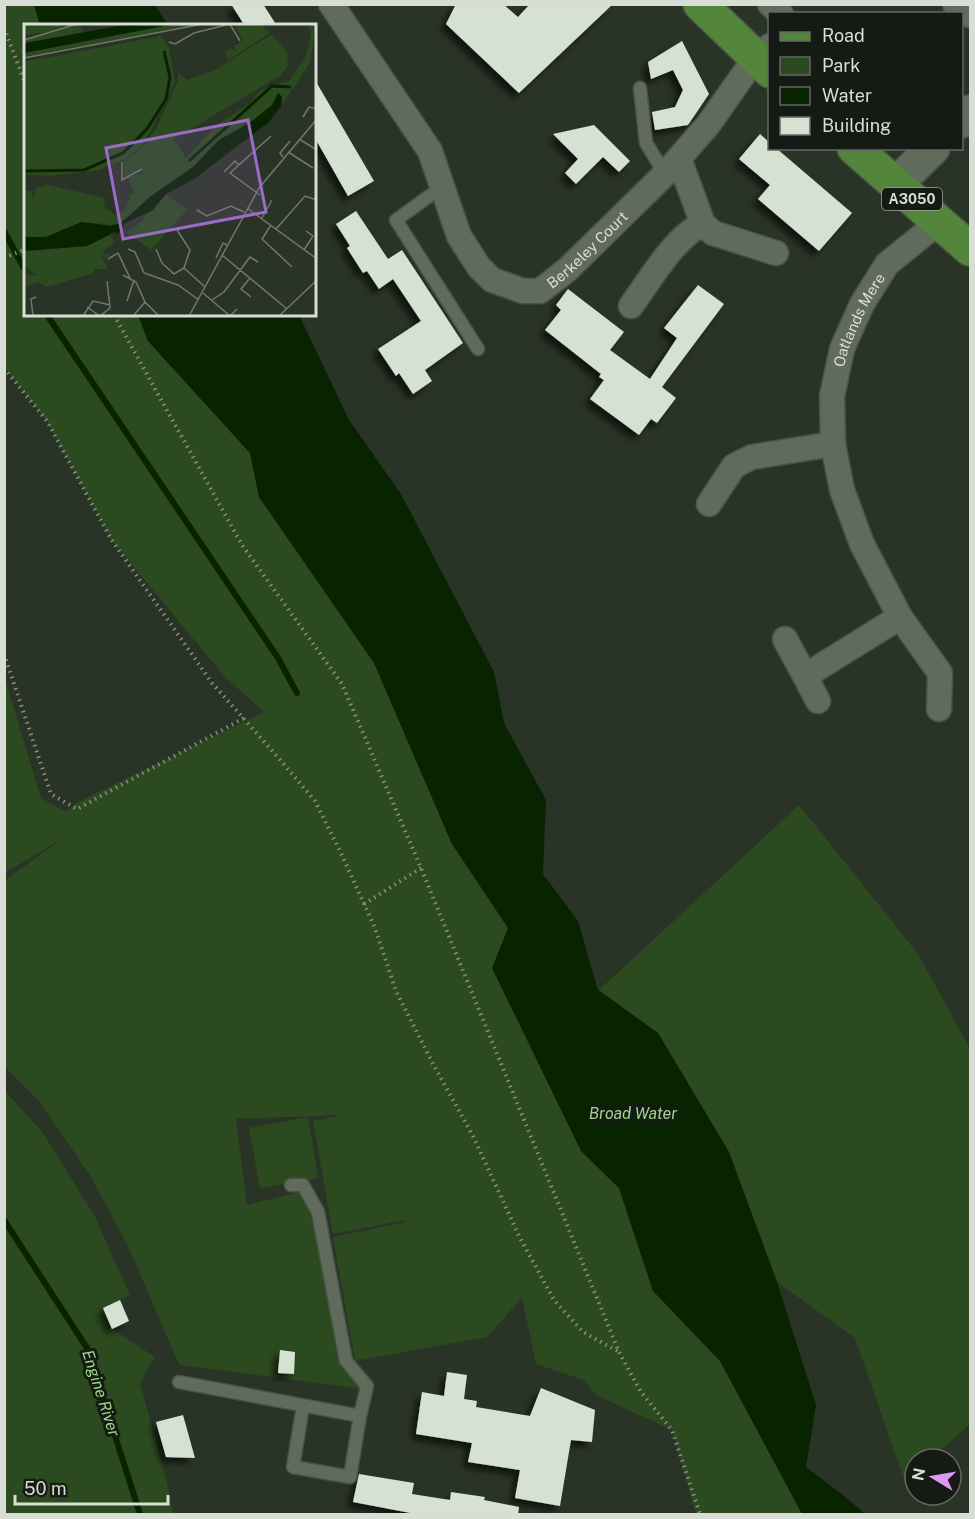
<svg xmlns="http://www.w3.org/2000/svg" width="975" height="1519" font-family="'Public Sans',sans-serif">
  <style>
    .green { fill: #2c4a20 }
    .water { fill: #072300 }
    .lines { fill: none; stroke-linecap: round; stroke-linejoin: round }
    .stream { stroke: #072300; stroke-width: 6 }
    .building { fill: #d6e2d1; filter: url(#shadow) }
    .lane-casing { stroke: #495247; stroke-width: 15 }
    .street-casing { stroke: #495247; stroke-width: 27 }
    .secondary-casing { stroke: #495247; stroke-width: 36 }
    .primary-casing { stroke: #495247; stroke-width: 36 }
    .path { stroke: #878e84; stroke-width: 4; stroke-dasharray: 1.5 4.5; stroke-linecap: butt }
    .lane { stroke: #606b5c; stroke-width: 12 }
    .street { stroke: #606b5c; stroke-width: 24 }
    .secondary { stroke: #606b5c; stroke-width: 33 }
    .primary { stroke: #53853b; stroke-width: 33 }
    .labels { text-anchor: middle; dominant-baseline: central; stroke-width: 6; stroke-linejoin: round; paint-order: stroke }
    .shield { fill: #151a14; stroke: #9ea39c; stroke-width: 1.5 }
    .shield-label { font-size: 14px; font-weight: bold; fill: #d8ded6 }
    .street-label { font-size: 15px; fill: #d8ded6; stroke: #151a14 }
    .water-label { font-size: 16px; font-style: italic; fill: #9ed788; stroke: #151a14 }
    .inset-river { fill: none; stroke: #072300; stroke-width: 3 }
    .inset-road { fill: none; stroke: #70786c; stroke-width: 1.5 }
    .view { fill: #9c6ac7; fill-opacity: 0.15; stroke: #9c6ac7; stroke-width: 3 }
    .inset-edge { fill: none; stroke: #d8ded6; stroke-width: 3 }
  </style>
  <defs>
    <filter id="shadow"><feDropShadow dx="-5.5" dy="5.5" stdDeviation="3" flood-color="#0009"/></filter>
  </defs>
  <rect width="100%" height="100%" fill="#2a3426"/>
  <!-- green -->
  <path class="green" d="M34 4 40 25 26 26V315H138L148 341 250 453 259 497 374 663 452 844 508 928 581 1151 619 1188 653 1291 720 1361 802 1514H696L672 1430 596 1395 584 1380 536 1364 522 1298 487 1337 355 1361 333 1237 406 1222V1220L333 1234 313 1121 341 1115 236 1119 247 1205 312 1189 341 1368 363 1389 181 1365 178 1362 128 1246 90 1175 39 1101 5 1067V880L65 837 5 873 4 676 41 798 66 812 76 803 264 712 224 676 111 539 47 421 5 368V5Z
    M799 805 918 954 970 1049V1424L931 1459H915V1473L905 1482 855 1338 777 1282 729 1152 658 1033 599 990Z
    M4 1090 43 1133 94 1215 130 1295 103 1308 112 1329 155 1357 140 1383 167 1483 173 1514H5Z
    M308 1117 318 1178 260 1188 249 1128Z"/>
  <!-- water -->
  <path class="water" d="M34 5H155L168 25H40Z
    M138 315H299L349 420 401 494 494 672 504 723 546 800 543 874 578 921 598 990 658 1033 729 1152 777 1282 816 1405 806 1467 848 1499 865 1514H802L720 1361 653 1291 619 1188 581 1151 492 968 508 928 452 844 374 663 259 497 250 453 148 341Z"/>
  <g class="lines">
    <!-- stream -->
    <path class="stream" d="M4 231 26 272
      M47 315 278 658 297 693
      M4 1220 87 1348 140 1514"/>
  </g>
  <!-- building -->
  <path class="building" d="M231 4H263L277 26H245Z
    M456 4H503L518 17 530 4H613L519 93 446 24Z
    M682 41 709 94 688 125 655 130 652 112 675 107 683 90 673 70 651 79 648 62Z
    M315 80 374 181 348 196 315 138Z
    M594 125 630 161 619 172 603 157 576 184 565 173 578 159 553 134Z
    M760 134 770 143V148H776L852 213 819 251 758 199 770 185 739 159Z
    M356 211 388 259 402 250 463 343 425 370 432 381 413 394 399 373 396 376 378 349 421 321 393 279 379 289 367 271 363 273 347 248 350 246 336 224Z
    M698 285 724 304 662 387 676 398 657 423 651 419 639 435 590 399 604 380 599 377 601 374 545 330 561 310 556 305 568 289 624 332 610 350 650 379 677 338 664 328Z
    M120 1300 129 1321 112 1329 103 1308Z
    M280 1350 295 1352 294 1374 278 1373Z
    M447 1372 467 1375 464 1399 477 1401 476 1407 530 1416 541 1388 595 1410 592 1442 571 1440 560 1506 515 1498 520 1470 468 1462 472 1443 416 1434 422 1392 444 1396Z
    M183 1415 195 1458 166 1457 156 1422Z
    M359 1474 414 1483 412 1494 450 1500 451 1492 485 1497 484 1500 519 1507 518 1515H421L353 1502Z"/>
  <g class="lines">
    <defs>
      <path id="lane" d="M640 88 646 143 665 174
        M443 186 396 220 478 349
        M179 1382 360 1416 367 1386 346 1361 318 1212 303 1185H291
        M303 1406 293 1467 350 1477 360 1416"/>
      <g id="street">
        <path id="s1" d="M331 4 430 151 459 236 479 267 492 280 523 291H540L567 270 665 174 708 125 746 71 770 46"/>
        <path d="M770 4 781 14"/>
        <path d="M955 4 970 15"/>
        <path d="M679 159 703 224 713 233 776 253"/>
        <path d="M631 306C650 280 675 236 703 224"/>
        <path d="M709 504 734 466 752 457 833 444"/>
        <path d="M900 617 940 673 939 709"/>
        <path d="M785 639 805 676"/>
        <path id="s2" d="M818 701 805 676 900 617 862 544 842 490 833 444 832 396 842 349 862 304 887 264 939 222"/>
      </g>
      <path id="secondary" d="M962 121 970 112
        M896 184 933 148"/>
      <path id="primary" d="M700 4 770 71
        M854 148 970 249"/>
    </defs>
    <!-- lane casing -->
    <use href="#lane" class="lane-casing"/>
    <!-- street casing -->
    <use href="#street" class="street-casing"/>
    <!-- secondary casing -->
    <use href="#secondary" class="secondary-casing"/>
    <!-- primary casing -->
    <use href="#primary" class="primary-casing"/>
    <!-- path -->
    <path class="path" d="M4 28 26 85
      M4 258 26 249
      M114 315 242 545 342 684 421 868 619 1352 641 1392 672 1430 700 1514
      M4 368 47 421 111 539 212 683 276 755 315 801 340 851 375 928 396 991 432 1062 473 1136 519 1236 554 1300 583 1332 619 1352
      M4 654 51 794 77 809 244 718
      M364 904 421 868"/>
    <!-- lane -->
    <use href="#lane" class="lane"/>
    <!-- street -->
    <use href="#street" class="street"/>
    <!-- secondary -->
    <use href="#secondary" class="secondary"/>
    <!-- primary -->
    <use href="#primary" class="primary"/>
  </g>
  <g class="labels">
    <!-- shield labels -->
    <rect class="shield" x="882" y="188" width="60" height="22" rx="4.5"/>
    <g class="shield-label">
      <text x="912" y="199">A3050</text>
    </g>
    <!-- street labels -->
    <g class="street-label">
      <text stroke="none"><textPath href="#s1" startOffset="435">Berkeley Court</textPath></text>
      <text stroke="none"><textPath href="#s2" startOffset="456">Oatlands Mere</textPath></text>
    </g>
    <!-- water labels -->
    <g class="water-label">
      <text x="633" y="1113">Broad Water</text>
      <text transform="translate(101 1393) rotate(72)">Engine River</text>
    </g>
  </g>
  <!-- overview -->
  <g transform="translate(24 24)">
    <rect width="292" height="292" fill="#2a3426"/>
    <path d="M0 0H37L38 6 0 11ZM54 0 61 10 0 20V16ZM150 0H175L0 33V29ZM210 0H236L246 9 204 36 201 27 207 24 212 27 210 22 219 17ZM284 0H292L286 39 257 82 258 73 254 69 248 81 227 98 195 116 169 143 93 201 59 198 22 213H0V166L8 167 9 179 12 163H20V160L81 174 80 184 91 191 102 185 106 171 111 169 103 154 119 148 117 142 124 141H116L118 147 102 153 100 156 99 138 122 120 132 104 138 108 133 103 154 57V49L163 56 191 46 247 11 263 27 264 41 257 51 150 115 162 134 192 101 225 80 236 67 266 56 281 35 287 10ZM137 12 145 23 151 58 119 121 100 136 75 146 25 152 0 150V38ZM142 170 163 186 127 226 102 208 114 201ZM87 211 90 219 79 227 81 231 90 228 82 234 86 240 77 229 83 245H71L69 249 23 263 14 258 0 263V250L13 252 0 241V227L63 222Z" fill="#2c4a20"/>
    <path d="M105 0H150L0 29 1 19ZM254 69 258 73 257 82 245 98 170 155 142 170 129 186 101 199 94 210 90 208 63 222 0 227V213H22L57 198 86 202 97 199 127 172 169 143 195 116 227 98 248 81Z" fill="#072300"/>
    <path class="inset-river" d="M165 137 248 62 267 63M0 147 60 146 99 129 123 105 142 75 146 53 140 27"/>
    <path class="inset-road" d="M0 16 53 0M145 18 151 20 170 9 206 0 216 17M0 34 179 0M279 93 285 83 293 85M275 115 293 126M264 128 289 144M259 133 256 129 266 117M98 138V156L118 145M200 148 211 137 215 141M236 171 206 149 247 112M223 184 293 235M173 186 183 192 207 182 220 188M238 194 248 176M247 201 238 215 268 243M252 205 281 172 293 176M153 206 166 226 160 244 181 263M104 225 111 228 120 249 154 261 175 276M132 225 138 239 150 250 160 244M280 226 289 212 282 207M198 231 263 285M192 234 199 219 203 221M84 235 94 229 106 254M99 251 112 258 121 278 135 292M226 254 217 265 227 273M179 269 206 292 213 285M188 276 200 268 226 233 234 238M103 277 110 256M63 283 76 292 86 284 83 257M9 292 7 275 12 273M59 292 69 277 86 281M109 292 121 278M165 292 235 164 293 95M255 292 293 256"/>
    <path class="view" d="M224 96 242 188 99 215 82 124Z"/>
    <rect width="292" height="292" class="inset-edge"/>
  </g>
  <!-- border -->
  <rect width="975" height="1519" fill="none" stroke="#d8ded6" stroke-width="12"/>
  <!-- legend -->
  <rect x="768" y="12" width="195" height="138" fill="#151a14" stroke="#636862" stroke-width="1.5"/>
  <rect x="780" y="32" width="30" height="9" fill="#53853b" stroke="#636862" stroke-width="1.5"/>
  <text x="822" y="42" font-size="18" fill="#d8ded6">Road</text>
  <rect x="780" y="57" width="30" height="18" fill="#2c4a20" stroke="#636862" stroke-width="1.5"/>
  <text x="822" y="72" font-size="18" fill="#d8ded6">Park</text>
  <rect x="780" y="87" width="30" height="18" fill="#072300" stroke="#636862" stroke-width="1.5"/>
  <text x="822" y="102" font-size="18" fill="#d8ded6">Water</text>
  <rect x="780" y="117" width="30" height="18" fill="#d6e2d1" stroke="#636862" stroke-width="1.5"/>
  <text x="822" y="132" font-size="18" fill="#d8ded6">Building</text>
  <!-- north arrow -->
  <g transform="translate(933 1477) rotate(281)"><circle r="28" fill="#151a14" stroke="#636862" stroke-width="1.5"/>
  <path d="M0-4.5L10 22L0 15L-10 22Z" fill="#dd99f4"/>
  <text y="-9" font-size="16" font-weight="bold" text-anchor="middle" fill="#d8ded6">N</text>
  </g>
  <!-- scale -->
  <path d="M15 1495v9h153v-9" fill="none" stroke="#d8ded6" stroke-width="3"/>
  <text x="24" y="1495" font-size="18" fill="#d8ded6" stroke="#151a14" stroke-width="4.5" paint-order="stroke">50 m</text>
</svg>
